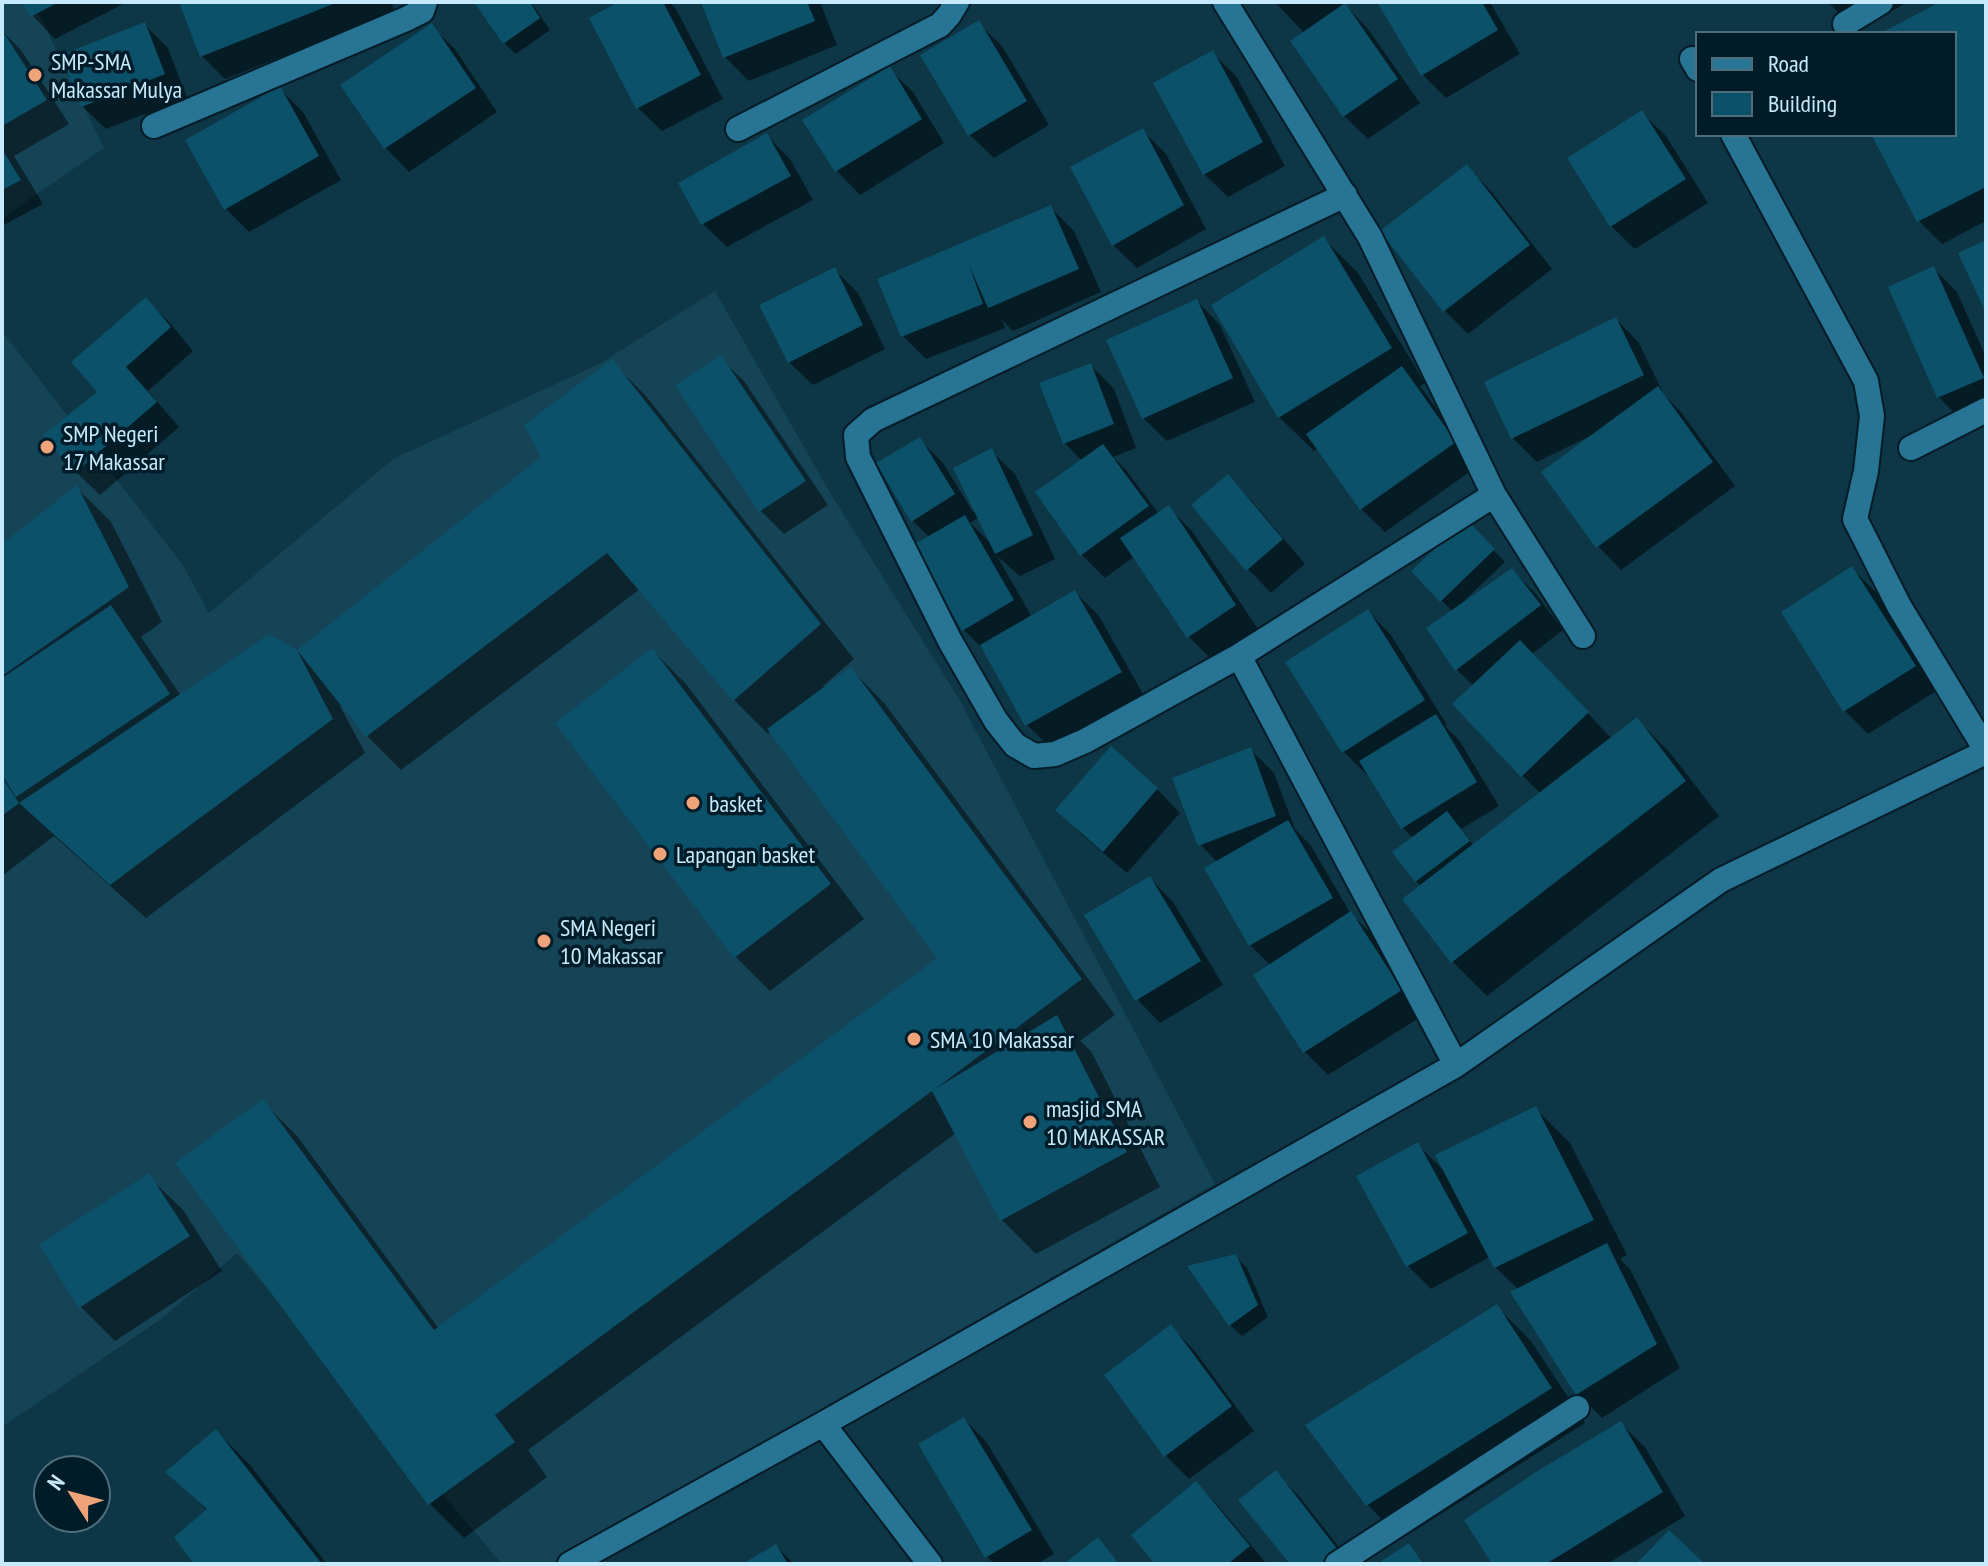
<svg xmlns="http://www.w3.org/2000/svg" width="1988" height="1566" font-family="'PT Sans Narrow',sans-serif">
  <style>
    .built { fill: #154457 }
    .shadow { fill: #0007; fill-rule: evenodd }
    .building { fill: #0c516a }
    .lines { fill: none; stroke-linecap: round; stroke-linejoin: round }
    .minor-casing { stroke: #051c26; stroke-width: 28 }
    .minor { stroke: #277494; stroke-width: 24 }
    .poi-dot { fill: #f0a378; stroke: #001c29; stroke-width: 3 }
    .labels { text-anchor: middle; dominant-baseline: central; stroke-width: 7; stroke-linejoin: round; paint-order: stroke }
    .poi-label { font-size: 24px; fill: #c6e9fb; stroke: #001c29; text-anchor: start }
  </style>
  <rect width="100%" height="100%" fill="#0d3646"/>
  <!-- built -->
  <path class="built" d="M2 2H33L104 148 32 197 2 219Z
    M715 291 829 491 959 699 1215 1184 551 1564H502L237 1253 164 1317 2 1427V331L182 564 209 613 393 459 599 364Z"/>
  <!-- shadow -->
  <path class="shadow" d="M25 2H124L125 3 55 39 32 15Z
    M192 2H391L395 12 225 79 202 56Z
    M477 2H531L550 30 516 54 504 43Z
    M622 2H669L676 9 723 99 662 131 638 108 592 19Z
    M704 2H820L837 45 749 81 725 57Z
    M1275 2H1349L1345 5 1368 29 1420 103 1368 139 1344 116 1304 33Z
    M1379 2H1490L1520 54 1446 98 1423 75Z
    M1828 2H1908L1856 31Z
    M1942 2H1986V221L1942 244 1919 221 1875 134H1954V34H1881Z
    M978 23 1002 46 1049 125 994 158 970 135Z
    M144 24 168 48 187 98 106 129 82 106Z
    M431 26 455 49 497 112 409 172 386 148 343 85Z
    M2 31 21 50 69 124 14 156 43 204 2 226Z
    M1212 53 1236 76 1285 166 1228 197 1204 174Z
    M889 69 913 92 944 143 860 195 837 171 805 121Z
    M280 89 303 112 341 180 249 232 226 209Z
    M1642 113 1666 136 1708 203 1635 249 1611 226Z
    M1142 130 1166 154 1206 229 1137 268 1113 245Z
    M767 136 790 159 813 200 727 247 703 224Z
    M1467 167 1490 190 1552 269 1468 334 1445 311 1383 232Z
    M1051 208 1074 231 1101 292 1013 331 1002 320 1005 328 926 359 903 336 880 280Z
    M1324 239 1358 273 1425 383 1420 386 1478 466 1385 532 1361 509 1318 448 1314 451 1279 417Z
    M1934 269 1957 292 1986 357V410L1962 421 1939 397Z
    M835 270 858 293 885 349 813 385 789 362Z
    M146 300 170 323 193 351 148 391 179 427 100 495 76 472 45 435 99 392Z
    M1197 301 1220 325 1255 402 1167 441 1143 418Z
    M1616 319 1639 343 1664 395 1681 412 1735 486 1621 570 1598 546 1592 435 1537 462 1513 438Z
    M720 358 744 381 828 505 784 534 761 511Z
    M612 362 646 396 854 659 823 686 825 688 851 669 885 704 1115 1015 1080 1041 1091 1051 1160 1187 1036 1254 1002 1220 956 1133 528 1450 547 1477 464 1538 430 1504 178 1164 263 1102 297 1136 439 1329 939 958 772 731 768 734 734 700 640 589 401 770 367 736 342 705 340 706 365 753 146 918 54 836 2 876V546L77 488 111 522 162 622 141 637 181 696 297 653 543 458Z
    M1091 365 1114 389 1136 448 1113 457 1126 470 1159 514 1169 508 1192 531 1258 629 1212 660 1189 637 1135 556 1105 578 1081 554 1082 461 1065 443Z
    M920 440 943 463 973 512 976 511 991 451 1015 474 1055 559 1020 576 997 556 1032 617 1075 592 1099 616 1144 696 1051 748 1027 725 986 652 963 629 929 537 913 521ZM979 517 990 542 970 523Z
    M1228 477 1251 500 1305 564 1271 593 1248 569Z
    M1466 522 1505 562 1465 600 1467 602 1512 570 1536 594 1563 630 1532 654 1612 739 1637 719 1671 754 1719 816 1487 996 1453 962 1405 900 1422 887 1416 881 1414 839 1403 828 1370 774 1367 775 1344 752 1287 663 1368 611 1391 635 1447 725 1445 726 1459 740 1499 806 1461 829 1474 846 1541 794 1522 775 1474 686 1457 670 1428 628 1453 612 1441 600Z
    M1852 569 1876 592 1938 690 1868 734 1845 711Z
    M652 650 686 684 864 919 770 991 736 957Z
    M1251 750 1274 773 1295 829 1311 846 1351 914 1375 937 1424 1015 1328 1075 1305 1052 1271 966 1250 945 1218 863 1200 844Z
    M1157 789 1180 813 1127 873 1081 834 1058 810Z
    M1150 878 1173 902 1223 985 1160 1023 1137 999Z
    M1536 1109 1570 1143 1627 1255 1620 1259 1630 1269 1680 1368 1602 1418 1578 1394 1513 1293 1519 1290 1495 1267 1490 1257 1431 1289 1408 1266 1418 1145 1446 1173Z
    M148 1176 183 1210 222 1271 115 1341 81 1307Z
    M1235 1256 1247 1268 1268 1317 1242 1336 1230 1325Z
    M1497 1307 1531 1341 1585 1423 1401 1539 1367 1504Z
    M1171 1327 1194 1350 1254 1431 1189 1479 1166 1456 1106 1375Z
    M964 1419 987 1443 1054 1554 1037 1564H994L987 1556Z
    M1621 1424 1645 1447 1685 1516 1607 1564H1494Z
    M216 1431 250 1465 327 1564H196L208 1511 168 1472Z
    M1275 1472 1299 1496 1352 1564H1292Z
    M1196 1483 1219 1507 1267 1564H1158Z
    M776 1546 794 1564H746Z"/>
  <!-- building -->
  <path class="building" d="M23 2H59L30 17Z
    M187 2H338L200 57 180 5Z
    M474 2H530L540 18 503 44Z
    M618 2H663L701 75 636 109 589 18Z
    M701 2H807L815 21 723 58Z
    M1377 2H1482L1498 30 1421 76Z
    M1940 2H1986V187L1917 222 1871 134H1954V34H1879Z
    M1345 3 1398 79 1343 117 1290 41Z
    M979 20 1027 101 968 136 920 55Z
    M145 22 165 74 81 107 61 55Z
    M432 23 476 88 384 149 340 85Z
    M2 30 47 100 2 126Z
    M1213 50 1263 142 1203 175 1153 83Z
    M890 66 922 119 835 172 802 120Z
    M280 86 319 156 224 210 185 140Z
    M1642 110 1686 179 1610 227 1567 158Z
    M1143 128 1184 205 1112 246 1070 167Z
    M767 133 791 176 701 225 678 183Z
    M2 149 21 180 2 190Z
    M1467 164 1530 245 1443 312 1380 231Z
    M1051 205 1079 269 988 308 969 265 983 304 901 337 877 279Z
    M1324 236 1392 348 1278 418 1211 305Z
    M1986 240V313L1958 253Z
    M1934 266 1984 378 1937 398 1888 287Z
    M835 267 863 325 788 363 759 305Z
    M146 297 171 327 126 367 157 402 75 473 43 435 97 392 71 362Z
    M1197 299 1233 378 1142 419 1106 340Z
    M1616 317 1644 375 1511 439 1484 382Z
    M721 355 806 481 759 512 675 385Z
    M612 359 821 624 733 701 607 553 366 737 297 650 541 457 524 425Z
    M1091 363 1114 424 1063 444 1039 383Z
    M1402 366 1456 442 1360 510 1306 434Z
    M1658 386 1713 462 1596 548 1541 472Z
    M920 437 955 494 911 522 876 463Z
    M1103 444 1149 506 1080 556 1035 492Z
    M992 448 1033 535 995 554 953 468Z
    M1228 474 1283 539 1246 571 1191 505Z
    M77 485 129 587 2 676V544Z
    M1169 505 1236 605 1187 638 1120 538Z
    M965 515 1014 600 962 631 913 545Z
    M1466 519 1495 549 1440 602 1411 571Z
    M1852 566 1916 666 1843 712 1781 612Z
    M1512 568 1541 605 1455 671 1426 628Z
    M1075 590 1122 672 1025 726 980 645Z
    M111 605 170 694 16 797 2 775V678Z
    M1368 609 1425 700 1342 753 1285 662Z
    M269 634 297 650 333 719 110 885 19 803Z
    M1520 640 1589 712 1521 777 1452 704Z
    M652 648 831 884 734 958 555 723Z
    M851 667 1082 979 935 1089 1057 1015 1127 1152 1000 1221 932 1091 495 1415 515 1442 428 1505 175 1163 263 1099 434 1330 937 958 767 729Z
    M1436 714 1477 782 1401 829 1359 761Z
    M1637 717 1686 781 1451 963 1402 899Z
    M1111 746 1158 788 1103 852 1055 810Z
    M1251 747 1276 816 1198 846 1172 778Z
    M2 777 19 803 2 816Z
    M1447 811 1470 841 1415 882 1392 852Z
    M1288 820 1333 898 1249 946 1204 868Z
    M1150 876 1201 961 1135 1001 1084 915Z
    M1351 911 1402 990 1303 1053 1253 975Z
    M1536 1106 1594 1220 1494 1268 1435 1155Z
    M1418 1142 1468 1233 1406 1267 1356 1176Z
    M149 1173 190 1236 79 1308 39 1245Z
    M1607 1243 1657 1344 1576 1395 1510 1292Z
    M1236 1254 1258 1305 1229 1326 1187 1266Z
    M1497 1304 1552 1388 1366 1506 1305 1425Z
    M1171 1324 1232 1406 1164 1457 1104 1375Z
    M964 1417 1032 1530 985 1558 918 1444Z
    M1621 1421 1663 1492 1546 1564H1492L1464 1520 1539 1470Z
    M216 1429 322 1564H194L174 1537 207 1509 165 1472Z
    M1276 1470 1338 1550 1320 1564H1290L1238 1500Z
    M1196 1481 1250 1546 1228 1564H1155L1131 1535Z
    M1669 1530 1705 1564H1636Z
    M1098 1537 1119 1564H1064Z
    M1409 1543 1423 1564H1377Z
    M776 1544 788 1564H742Z"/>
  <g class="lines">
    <defs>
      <path id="minor" d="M1225 2 1370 237 1494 495 1583 636
        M1845 24 1881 2
        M1692 59 1698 69
        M154 126 406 19 422 11 425 2
        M738 129 940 25 949 15 957 2
        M1733 134 1866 381 1872 416 1866 471 1855 519 1899 606 1986 750
        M1345 195 873 420 856 435 858 457 950 641 996 721 1015 745 1034 756 1055 754 1085 741 1239 656 1494 495
        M1911 448 1986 410
        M1239 656 1456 1065
        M823 1424 930 1564
        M570 1564 823 1424 1456 1065 1721 880 1986 752
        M1337 1564 1577 1408"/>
    </defs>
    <!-- minor casing -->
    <use href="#minor" class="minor-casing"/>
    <!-- minor -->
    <use href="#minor" class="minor"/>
  </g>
  <!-- markers -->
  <g class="poi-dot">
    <circle cx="35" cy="75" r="8"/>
    <circle cx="47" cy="447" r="8"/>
    <circle cx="693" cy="803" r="8"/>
    <circle cx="660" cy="854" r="8"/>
    <circle cx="544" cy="941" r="8"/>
    <circle cx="914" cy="1039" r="8"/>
    <circle cx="1030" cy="1122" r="8"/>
  </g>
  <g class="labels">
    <!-- poi labels -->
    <g class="poi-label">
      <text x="51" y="61">SMP-SMA<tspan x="51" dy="28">Makassar Mulya</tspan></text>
      <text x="63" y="433">SMP Negeri<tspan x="63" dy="28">17 Makassar</tspan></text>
      <text x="709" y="803">basket</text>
      <text x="676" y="854">Lapangan basket</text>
      <text x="560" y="927">SMA Negeri<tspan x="560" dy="28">10 Makassar</tspan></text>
      <text x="930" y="1039">SMA 10 Makassar</text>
      <text x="1046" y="1108">masjid SMA<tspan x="1046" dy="28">10 MAKASSAR</tspan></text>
    </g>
  </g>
  <!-- border -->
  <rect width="1988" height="1566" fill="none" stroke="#c6e9fb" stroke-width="8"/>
  <!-- legend -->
  <rect x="1696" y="32" width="260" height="104" fill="#001c29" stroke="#4f6e7d" stroke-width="2"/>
  <rect x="1712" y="58" width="40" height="12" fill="#277494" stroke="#4f6e7d" stroke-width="2"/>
  <text x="1768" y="72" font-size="24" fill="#c6e9fb">Road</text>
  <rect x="1712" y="92" width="40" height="24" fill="#0c516a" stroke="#4f6e7d" stroke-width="2"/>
  <text x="1768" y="112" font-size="24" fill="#c6e9fb">Building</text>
  <!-- north arrow -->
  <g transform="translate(72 1494) rotate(306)"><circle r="38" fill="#001c29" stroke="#4f6e7d" stroke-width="2"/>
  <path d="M0-6L14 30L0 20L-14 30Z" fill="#f0a378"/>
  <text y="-12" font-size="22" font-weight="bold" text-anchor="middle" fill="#c6e9fb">N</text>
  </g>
</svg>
